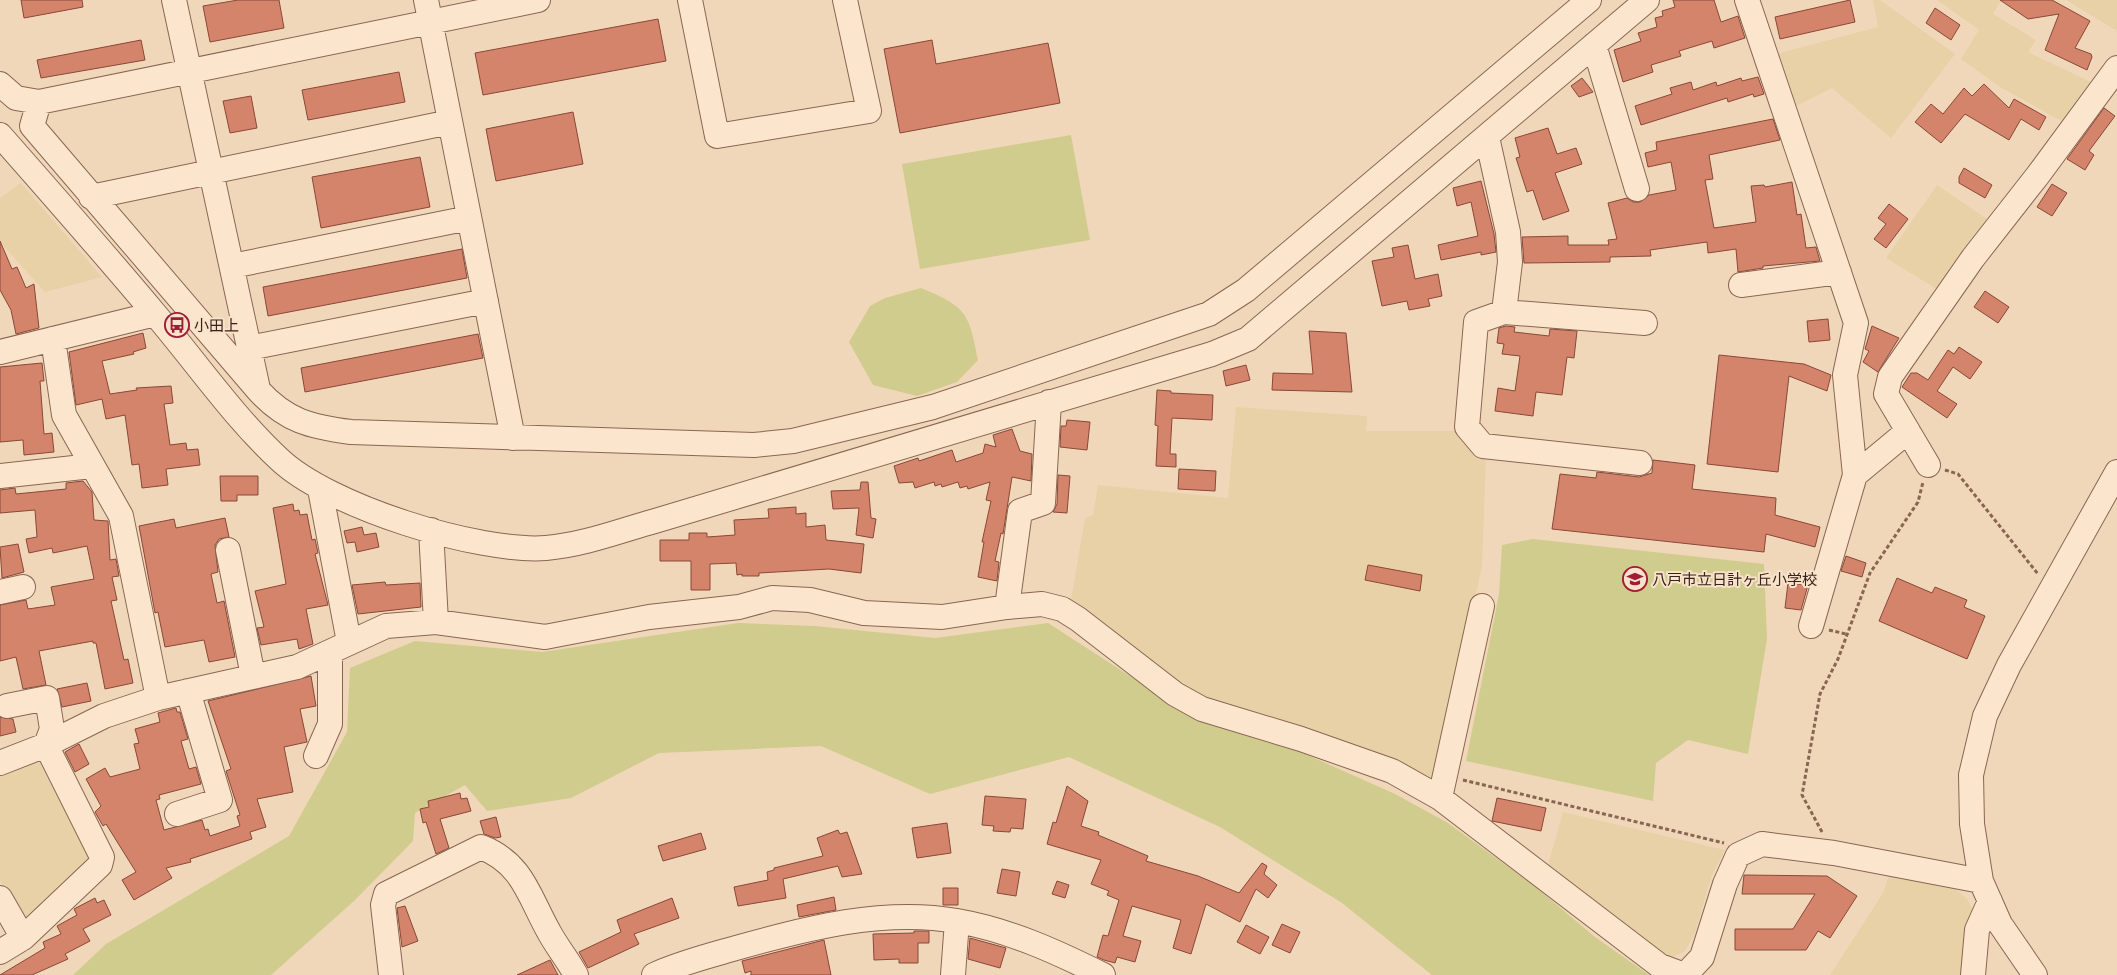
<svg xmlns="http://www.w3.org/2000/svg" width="2117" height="975" font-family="Lora,'Noto Sans JP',serif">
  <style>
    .farmland { fill: #e8d1a6 }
    .green { fill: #d0cc8d }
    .building { fill: #d3846b; stroke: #8a4836 }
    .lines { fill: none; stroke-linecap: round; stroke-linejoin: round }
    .minor-casing { stroke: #896653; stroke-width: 26 }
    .path { stroke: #896653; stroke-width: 3; stroke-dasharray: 4 2.5; stroke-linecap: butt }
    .minor { stroke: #fce5cd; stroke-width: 24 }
    .labels { text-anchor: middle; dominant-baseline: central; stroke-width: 4; stroke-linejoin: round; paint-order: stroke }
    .poi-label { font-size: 15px; fill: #372219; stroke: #f8e2c9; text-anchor: start }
  </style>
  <rect width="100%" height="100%" fill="#f1d7b9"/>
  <!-- farmland -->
  <path class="farmland" d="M1873 0H1880L1955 54 1891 138 1832 88 1792 108 1776 54 1878 27Z
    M1937 0H2001L1993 14 2036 40 2028 52 2095 84 2065 123 2000 87 1961 59 1979 30Z
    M2066 0H2117V31Z
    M21 183 102 277 45 292 0 242V198Z
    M1937 185 1990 221 1940 291 1886 258Z
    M1236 407 1367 416 1366 431H1461L1486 456 1482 566 1439 760 1431 782 1202 697 1181 684 1071 600 1085 518 1093 515 1098 485 1228 498Z
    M33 762 40 763 89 860 28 922 21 920 0 881V775Z
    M1563 812 1725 850 1712 875 1695 933 1685 951 1668 959 1547 869Z
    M1890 873 1948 883 1967 899 1973 910 1967 975H1830L1883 893Z"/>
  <!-- green -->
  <path class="green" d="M1071 135 1090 240 920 269 902 164Z
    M921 288C967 307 969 313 978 360L957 382 917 396 873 385 849 342 870 306 885 298Z
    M1533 539 1764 564 1767 639 1748 754 1688 740 1656 763 1653 801 1466 761 1499 594 1502 545Z
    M738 623 815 626 935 638 1048 623 1198 720 1303 753 1395 794 1448 823 1532 884 1595 937 1649 975H1432L1342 903 1220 827 1069 757 930 794 821 746 659 753 571 798 487 811 465 785 415 813 413 841 354 901 271 975H73L106 944 289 836 347 732 350 668 415 641 542 652Z"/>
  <!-- building -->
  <path class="building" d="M21 0H82L83 7 24 18Z
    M238 0H279L284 28 210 42 203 6Z
    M1673 0H1714L1721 22 1738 16 1745 38 1714 48 1712 41 1679 51 1681 56 1651 65 1653 72 1623 82 1614 50 1641 41 1638 33 1657 27 1655 18 1663 16 1662 11 1675 7Z
    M1850 0 1855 22 1780 39 1775 17Z
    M2000 0H2052L2090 21 2075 48 2091 54 2092 57 2087 70 2045 50 2059 14 2028 19Z
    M1935 8 1960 25 1951 40 1926 23Z
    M658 19 666 61 483 95 475 53Z
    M141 40 145 60 41 78 37 60Z
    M932 40 936 64 1048 43 1060 103 900 133 884 49Z
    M399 72 405 102 308 120 302 90Z
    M1758 77 1764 94 1754 97 1753 94 1728 102 1727 98 1641 125 1635 106 1672 94 1670 88 1691 82 1693 90 1716 82 1717 86 1741 78 1742 81Z
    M1582 78 1593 92 1579 97 1571 86Z
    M1984 84 2009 108 2014 99 2046 117 2039 130 2021 119 2009 140 1965 114 1941 143 1915 122 1931 104 1943 114 1964 88 1972 96Z
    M251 96 257 128 230 133 223 101Z
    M2104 108 2115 116 2089 151 2094 155 2085 170 2067 159Z
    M573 112 583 164 496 181 486 129Z
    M1773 119 1780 140 1709 155 1713 179 1705 180 1714 228 1756 222 1751 186 1764 185 1765 187 1792 182 1797 215 1801 214 1806 248 1816 247 1820 261 1763 266V268L1738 272 1736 249 1708 253 1707 242 1650 250 1651 256 1610 257V262L1524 263 1522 237 1568 236V245H1609L1608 240 1617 239 1608 203 1627 198 1633 202H1640L1649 195 1676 190 1671 162 1648 167 1645 153 1657 150 1656 142Z
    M1548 128 1557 154 1576 148 1582 164 1555 173 1569 211 1543 220 1533 190 1527 192 1516 158 1520 157 1515 138Z
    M420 157 430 207 321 228 312 177Z
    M1964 168 1992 185 1985 198 1959 183V177Z
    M1481 181 1494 234 1496 252 1481 255V252L1441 260 1438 245 1478 236 1471 202 1457 206 1453 188Z
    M2052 184 2067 193 2052 216 2037 207Z
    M1889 204 1908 219 1886 248 1874 239 1886 224 1878 218Z
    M0 241 12 269 17 267 26 288 34 284 39 328 16 334 11 310 0 290Z
    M1408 245 1415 279 1438 274 1442 296 1428 299 1430 306 1409 310 1407 301 1382 306 1372 261 1394 257 1392 248Z
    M462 249 467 278 268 316 263 287Z
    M1985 291 2009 307 1998 323 1974 307Z
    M1828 319 1830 340 1809 342 1807 321Z
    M1506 326 1515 327 1514 332 1549 336 1550 329 1577 331 1574 358 1567 357 1562 395 1536 392 1533 416 1495 411 1498 388 1515 391 1520 356 1502 354 1504 344 1497 343 1499 328Z
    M1872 326 1899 338 1878 372 1863 362 1869 351 1865 349Z
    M1309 331 1346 333 1352 392 1272 390 1273 373 1313 374Z
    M143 333 146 348 133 352 134 354 102 361 110 394 137 390 136 388 171 386 173 403 164 404 170 445 186 443 187 450 198 449 200 465 166 469 168 485 142 488 139 464 132 465 125 415 106 419 102 399 76 405 69 352Z
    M478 334 483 358 305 392 301 368Z
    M1959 347 1982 362 1970 379 1953 367 1937 391 1957 404 1947 418 1902 387 1911 373H1917L1928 380 1948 350 1954 354Z
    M1719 355 1804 364 1831 375 1827 391 1789 376 1778 472 1707 464Z
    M42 363 44 381H40L44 434 52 433 54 452 24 455 23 440 0 442V367Z
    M1246 365 1250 380 1226 386 1223 371Z
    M1157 390 1171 391V393L1213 395 1212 420 1172 418 1170 454H1176V467L1156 466 1158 426 1155 425Z
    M1067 420 1090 422 1087 450 1060 447 1061 426H1066Z
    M1012 429 1020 451 1032 454 1031 481 1012 477 1003 534 1001 533 995 561 999 562 997 581 978 577 984 542H982L991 501 986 500 990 482 968 489 967 486 960 488 958 482 942 487 941 484 935 486 934 482 915 488 913 482 899 483 894 466 918 458 919 461 952 450 956 462 983 453 985 444 996 447 993 435Z
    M1653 460 1695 465 1692 489 1776 498 1775 515 1820 527 1815 547 1766 534 1764 552 1552 529 1560 474 1596 478 1597 472 1639 477 1652 473Z
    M1179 469 1216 471 1215 491 1178 489Z
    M1058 475 1070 476 1067 513 1053 512 1057 504Z
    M220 476H258V495H237V501H221Z
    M83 481 92 492 94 520 108 521 110 560 116 559 119 576 112 577 117 600 111 601 124 660 128 659 133 683 105 689 96 643H93V641L39 651 46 685 23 689 16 657 0 661V605L26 600 28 609 55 605 51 587 94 579 87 546 53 553 52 548 29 553 26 539 37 537 35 510 0 513V490L15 488 16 494 66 489V483Z
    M861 482H868L871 518 876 519 873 538 856 535 859 508 833 509 831 491 860 490Z
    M293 504 294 511 299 510 300 515 307 514 312 540 315 539 318 553 315 554 328 605 306 609 313 644 299 649 297 639 261 645 257 628 264 627 255 591 286 584 273 508Z
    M796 507V514L806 513V527L825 525 826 540 864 544 861 573 829 569 759 573V576H742V574L737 575 736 563 710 564V590H691V561H660V540H689V533H707V537L735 535 734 520 769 518 768 509Z
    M225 518 229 537 219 539 215 545 218 572 211 574 217 603 224 601 235 657 209 662 204 640 165 647 158 612 155 613 139 526 174 519 176 528Z
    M362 527 364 535 376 533 379 547 357 552 355 542 347 543 344 531Z
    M18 544 24 572 2 578 0 547Z
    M1846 556 1866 563 1862 577 1841 571Z
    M1368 565 1422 575 1420 591 1365 580Z
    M1897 578 1932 593 1935 587 1967 600 1964 607 1985 616 1967 659 1879 621Z
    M385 582 386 585 420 583 421 607 358 614 352 585Z
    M1788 583 1808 585 1801 610 1785 608Z
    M311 676 316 706 300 709 307 742 284 747 293 792 257 799 266 827 250 832 252 839 190 859 191 862 166 868 172 878 134 900 122 880 136 872 106 824 103 826 95 812 101 806 86 779 105 768 110 777 140 769 134 744 139 743 135 729 160 722 158 713 176 708 177 712H180L188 739 181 741 189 769 196 767 201 784 159 795 160 799 156 800 164 830 202 820 205 830 208 829 210 836 240 826 237 816 240 815 226 771 231 769 208 701Z
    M87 683 91 701 62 707 57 689Z
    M0 717 13 719 16 732 0 736Z
    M79 744 89 764 75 772 65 752Z
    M1067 786 1088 801 1081 826 1099 832 1098 835 1148 856 1146 861 1198 876 1239 893 1262 863 1267 866 1264 874 1277 885 1268 898 1256 889 1240 922 1206 904 1191 954 1173 948 1181 920 1132 906 1123 936 1141 941 1135 962 1117 957 1115 963 1104 960 1097 957 1103 935 1108 936 1119 900 1107 895 1109 891 1091 884 1101 860 1047 844 1053 822 1056 823Z
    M460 793 461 799 467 798 471 811 440 819 449 848 436 854 426 822 423 823 420 809 429 807 428 801Z
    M985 796 1026 799 1023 829 1011 828 1010 832 993 831 994 826 982 825Z
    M1497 798 1546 808 1541 831 1492 821Z
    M496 817 501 837 495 838 484 834 480 821Z
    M947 823 951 853 917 858 912 828Z
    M838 830 840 834 847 832 862 874 842 877 838 866 783 879 786 898 738 906 734 887 768 880 767 872 774 870V868L823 856 817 838Z
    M701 833 706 849 663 861 658 846Z
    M1002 869 1020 872 1016 896 997 893Z
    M1744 875 1827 876 1857 896 1830 938 1818 931 1806 950H1735V929H1793L1815 894H1742Z
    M1057 881 1069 885 1065 898 1052 894Z
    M943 888H958V905H943Z
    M834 897 836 910 799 917 797 905Z
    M95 898 97 903 104 900 111 915 83 929 90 941 65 954 68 959 32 975H0L45 948 43 942 61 934 57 926 77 915 74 909Z
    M672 898 679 918 634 934 639 944 588 968 579 952 621 932 617 920Z
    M405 906 418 941 402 947 397 908Z
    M1282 924 1300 932 1290 953 1272 945Z
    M1246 925 1269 937 1260 954 1237 942Z
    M914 931H929V943H918V963H899V959L874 960 873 934 914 933Z
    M970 938 1006 948 1000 968 968 959Z
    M824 940 831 975H751V971L745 973 742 961Z
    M550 960 558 975H517Z"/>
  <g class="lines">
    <defs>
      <path id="minor" d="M174 0 258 389
        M426 0 513 438
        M690 0 717 136 869 111 845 0
        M1747 0 1856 323 1845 375 1855 475 1811 626
        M1594 45 1637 189
        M0 84 16 98 39 102 538 0
        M39 102 32 126 258 390C286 421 311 427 351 432L754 445 793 441 933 407 1209 314 1246 290 1589 0
        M0 135C52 194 104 253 155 314 196 362 232 415 279 459 328 506 478 553 546 548 583 545 619 531 655 521L1212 354 1248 339 1647 0
        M1487 137 1508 232 1510 262 1504 312 1476 322 1467 427 1483 446 1640 463
        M91 197 450 122
        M232 266 469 218
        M1741 285 1839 272
        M1504 312 1645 323
        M53 339 64 415 121 516 158 698
        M249 348 486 301
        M0 352 155 314
        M1928 465 1886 394 1890 377 1973 258 2038 175 2117 68
        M1855 475 1908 431
        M0 476 92 466
        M320 489 349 642
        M431 530 436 622
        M228 550 253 676
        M0 592 23 587
        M1007 607 1020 511 1043 503 1049 402
        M7 706 47 698 52 729 46 745 102 857 100 865 23 938
        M316 756 330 724V652
        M0 763 46 745 104 716 158 698 297 667 386 626 436 622 545 637 649 617 739 607 772 598 810 600 864 613 942 617 1007 607 1042 604 1062 609 1078 619 1175 694 1202 709 1301 739 1392 771 1440 798 1660 966 1684 975
        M1440 798 1482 606
        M177 814 220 800 188 691
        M0 898 23 938 0 952
        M391 975 383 905 386 894 481 847C523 863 529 897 549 932 557 947 568 960 576 975
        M654 975C680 963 708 956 736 948 807 928 884 908 957 921 1009 930 1057 952 1103 975
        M953 975 957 921
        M1685 975 1702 957 1725 884 1738 855 1762 844 1834 853 1981 881
        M1973 975 1977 930 1990 901
        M2035 975 2000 924 1981 881 1972 824 1971 775 1985 716 2009 665 2117 472"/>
    </defs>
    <!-- minor casing -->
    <use href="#minor" class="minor-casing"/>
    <!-- path -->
    <path class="path" d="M1945 470 1958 474 2038 574
      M1829 630 1846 634
      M1463 780 1724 843
      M1822 832 1802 795 1820 694 1838 659 1870 573 1918 502 1923 482"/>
    <!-- minor -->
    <use href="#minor" class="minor"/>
  </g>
  <!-- icons -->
  <defs>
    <symbol id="bus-ring" viewBox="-11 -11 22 22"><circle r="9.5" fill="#f8e2c9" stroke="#9d1d36" stroke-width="1.5"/><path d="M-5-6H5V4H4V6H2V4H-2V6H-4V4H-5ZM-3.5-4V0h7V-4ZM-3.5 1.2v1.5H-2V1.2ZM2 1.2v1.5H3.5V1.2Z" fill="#9d1d36"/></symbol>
    <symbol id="school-ring" viewBox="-11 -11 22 22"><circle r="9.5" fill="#f8e2c9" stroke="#9d1d36" stroke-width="1.5"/><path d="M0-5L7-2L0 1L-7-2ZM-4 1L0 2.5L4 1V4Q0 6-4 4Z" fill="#9d1d36"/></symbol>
  </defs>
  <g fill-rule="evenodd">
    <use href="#bus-ring" x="163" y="311" width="28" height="28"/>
    <use href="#school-ring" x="1621" y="565" width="28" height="28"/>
  </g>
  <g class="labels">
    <!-- poi labels -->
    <g class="poi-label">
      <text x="194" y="325">小田上</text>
      <text x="1652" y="579">八戸市立日計ヶ丘小学校</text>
    </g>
  </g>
</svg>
